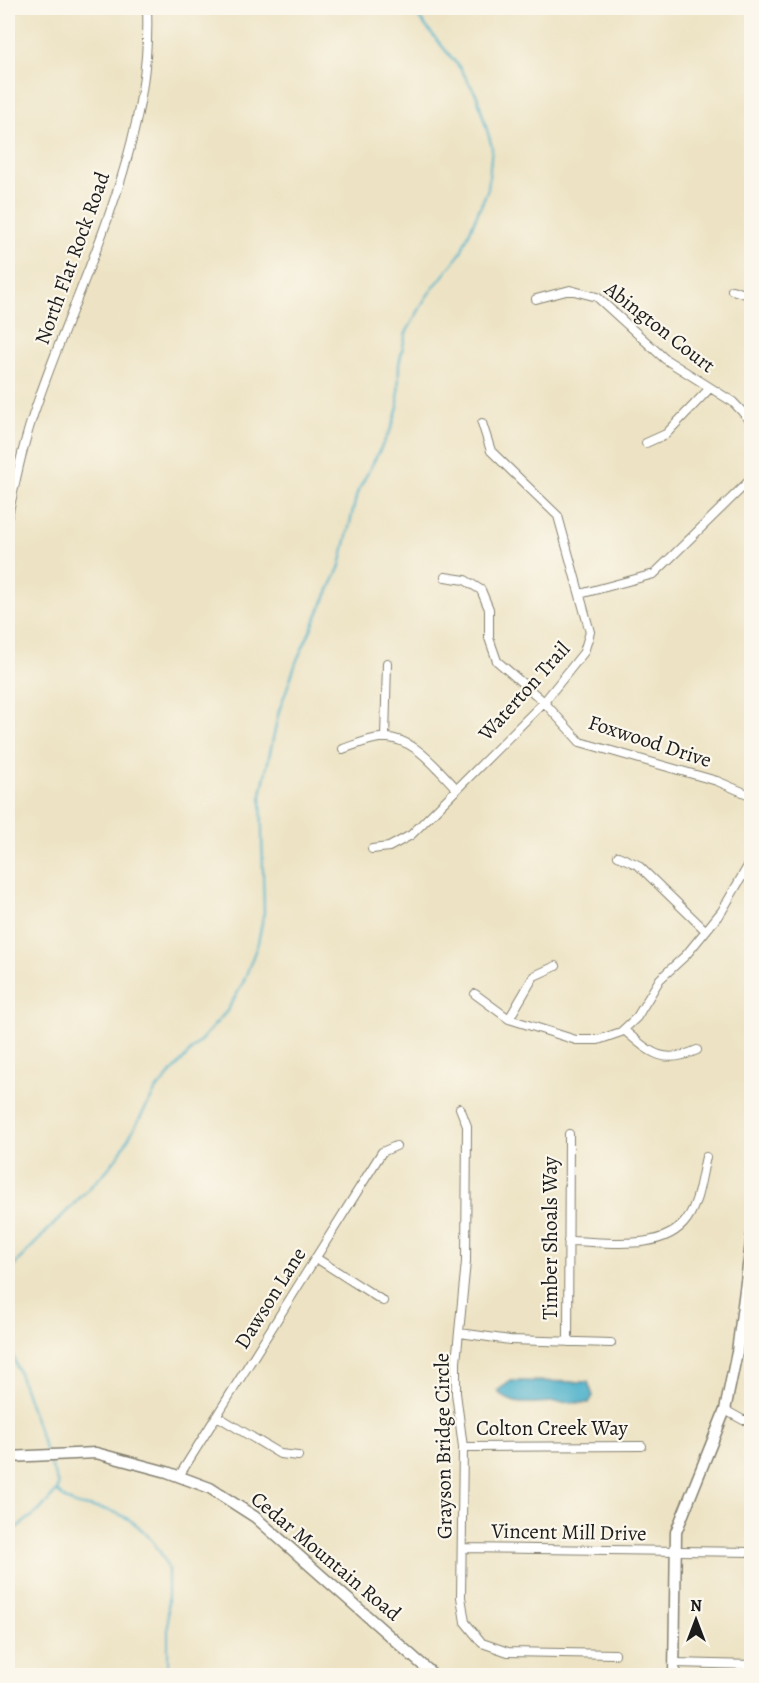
<svg xmlns="http://www.w3.org/2000/svg" width="759" height="1683" font-family="Alegreya,serif">
  <style>
    .water { fill: #4bb0ca; stroke: #346673; stroke-width: 1.5 }
    .lines { fill: none; stroke-linecap: round; stroke-linejoin: round }
    .stream { stroke: #4bb0ca; stroke-width: 2 }
    .street-casing { stroke: #848070; stroke-width: 10 }
    .secondary-casing { stroke: #848070; stroke-width: 13 }
    .street { stroke: #fff; stroke-width: 8 }
    .secondary { stroke: #fff; stroke-width: 10 }
    .labels { text-anchor: middle; dominant-baseline: central; stroke-width: 4.5; stroke-linejoin: round; paint-order: stroke }
    .street-label { font-size: 21px; fill: #1c1c1c; stroke: #fbf7ec }
  </style>
  <rect width="100%" height="100%" fill="#fbf7ec"/>
  <filter id="ink" filterUnits="userSpaceOnUse"><feTurbulence type="fractalNoise" baseFrequency=".0167" numOctaves="2"/><feDisplacementMap in="SourceGraphic" scale="12" xChannelSelector="R" yChannelSelector="G"/><feConvolveMatrix kernelMatrix="1 2 1 2 8 2 1 2 1" color-interpolation-filters="sRGB"/></filter>
  <filter id="wash" filterUnits="userSpaceOnUse"><feTurbulence type="fractalNoise" baseFrequency=".008" numOctaves="4" result="noise"/><feDisplacementMap in="SourceGraphic" scale="24" xChannelSelector="R" yChannelSelector="G"/><feGaussianBlur stdDeviation="1.35" result="paint"/><feColorMatrix in="noise" values="0 0 0 0 0 0 0 0 0 0 0 0 0 0 0 0 0 1.4 0 .05"/><feComposite in="paint" operator="in"/></filter>
  <g filter="url(#wash)">
    <rect width="100%" height="100%" fill="#ede3c4"/>
    <!-- water -->
    <path class="water" d="M511 1381 588 1382 593 1396 589 1403C578 1403 567 1402 555 1402 533 1402 514 1409 497 1391Z"/>
    <g class="lines">
      <!-- stream -->
      <path class="stream" d="M8 1279 17 1262 107 1170 120 1153 156 1090 227 1011 243 983 258 943 264 912 261 794 279 711 297 660 340 566 357 493 392 427 398 407 399 364 406 333 427 296 460 254 488 189 492 147 477 96 460 68 419 18 406 8
        M8 1341 46 1452
        M49 1460 58 1484 57 1491C74 1511 88 1504 111 1511 136 1518 160 1545 168 1569V1676
        M8 1534 39 1511 57 1491"/>
    </g>
  </g>
  <g filter="url(#ink)">
    <g class="lines">
      <defs>
        <path id="street" d="M732 290 752 296
          M536 299 570 290 597 297 665 359 733 402 752 422
          M646 443 666 434 710 388
          M8 516C16 478 24 439 38 401 82 274 153 146 147 8
          M445 577 465 580 481 590 489 609V638L497 661 544 702 580 742 717 781 752 796
          M580 594 654 574 752 478
          M385 738 387 663
          M343 749C355 745 368 739 380 738 412 734 437 769 457 789
          M372 849 389 847 411 835 544 702 584 652 590 632 558 516 491 451 482 423
          M618 856 638 865 705 930
          M475 994 509 1019 576 1040H598L621 1032 637 1017 660 979 686 955 722 911 752 859
          M509 1019 534 976 556 966
          M624 1030C650 1052 662 1066 697 1050
          M460 1108 467 1126 466 1262 456 1362V1393L463 1447 461 1597 465 1622 482 1643 508 1652 615 1654
          M568 1241C604 1241 663 1253 687 1219 699 1202 701 1177 706 1157
          M316 1258 383 1301
          M460 1333 510 1340 611 1343
          M568 1342 569 1134
          M725 1410 743 1420H752
          M217 1416 280 1454 298 1456
          M463 1447 642 1446
          M179 1476 382 1152 396 1146
          M463 1548 752 1552
          M675 1663 752 1665"/>
        <path id="secondary" d="M8 1457 96 1453 167 1472 210 1488 255 1517 435 1676
          M674 1676 676 1532 725 1410 737 1352 752 1235"/>
      </defs>
      <!-- street casing -->
      <use href="#street" class="street-casing"/>
      <!-- secondary casing -->
      <use href="#secondary" class="secondary-casing"/>
      <!-- street -->
      <use href="#street" class="street"/>
      <!-- secondary -->
      <use href="#secondary" class="secondary"/>
    </g>
  </g>
  <g class="labels">
    <!-- street labels -->
    <g class="street-label">
      <text transform="translate(72 258) rotate(-70)">North Flat Rock Road</text>
      <text transform="translate(660 327) rotate(38)">Abington Court</text>
      <text transform="translate(524 691) rotate(-48)">Waterton Trail</text>
      <text transform="translate(650 741) rotate(18)">Foxwood Drive</text>
      <text transform="translate(550 1238) rotate(-90)">Timber Shoals Way</text>
      <text transform="translate(270 1298) rotate(-58)">Dawson Lane</text>
      <text x="552" y="1428">Colton Creek Way</text>
      <text transform="translate(443 1446) rotate(-91)">Grayson Bridge Circle</text>
      <text transform="translate(569 1532) rotate(1)">Vincent Mill Drive</text>
      <text transform="translate(326 1556) rotate(40)">Cedar Mountain Road</text>
    </g>
  </g>
  <!-- margin -->
  <rect width="759" height="1683" fill="none" stroke="#fbf7ec" stroke-width="30"/>
  <!-- north arrow -->
  <g transform="translate(696 1620)" stroke="#fbf7ec" stroke-width="4.5" paint-order="stroke">
  <path d="M0-4.5L10 22L0 15L-10 22Z" fill="#1c1c1c"/>
  <text y="-9" font-size="16" font-weight="bold" text-anchor="middle" fill="#1c1c1c">N</text>
  </g>
</svg>
